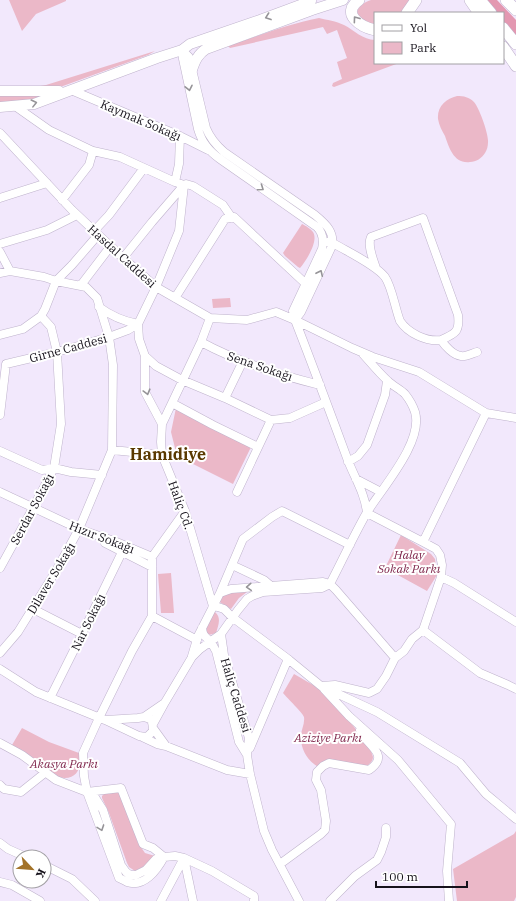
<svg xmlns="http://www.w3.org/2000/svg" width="516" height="901" font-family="'IBM Plex Serif',serif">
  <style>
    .green { fill: #ebb8c8 }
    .forest { fill: #e398b1 }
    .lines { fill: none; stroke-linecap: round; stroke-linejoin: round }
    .minor-casing { stroke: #bfb3cc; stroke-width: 9 }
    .major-casing { stroke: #bfb3cc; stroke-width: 11 }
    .highway-casing { stroke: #bfb3cc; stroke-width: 12 }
    .minor { stroke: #fff; stroke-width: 8 }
    .major { stroke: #fff; stroke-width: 10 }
    .highway { stroke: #fff; stroke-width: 11 }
    .oneway { stroke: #969498 }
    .labels { text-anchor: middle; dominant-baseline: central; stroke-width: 4; stroke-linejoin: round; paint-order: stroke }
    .street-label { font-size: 12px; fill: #16121b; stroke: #fff }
    .park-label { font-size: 12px; font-style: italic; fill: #822a4f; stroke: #fff }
    .district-label { font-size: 16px; font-weight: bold; fill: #5a3900; stroke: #fff }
  </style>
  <rect width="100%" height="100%" fill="#f2e8fc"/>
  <!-- green -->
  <path class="green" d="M9 0H66V1L36 14 22 31Z
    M371 0H410L401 13H375V26C372 25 368 24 365 23 350 14 359 4 371 0Z
    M319 18C327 20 336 21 344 25 354 30 363 40 375 40V63H399L334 87 332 86 333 83 342 79 337 62 347 58 337 30 327 34 323 27 230 48 228 46C258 36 288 24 319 18Z
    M155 51 148 55 63 86 56 88 35 87 46 85Z
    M0 94 48 96 45 98 0 103Z
    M457 96C464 96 469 97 474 102 479 107 489 135 488 142 488 146 487 150 485 153 482 158 476 162 470 162 454 164 449 148 445 136 442 131 439 125 438 119 437 106 446 99 457 96Z
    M302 224C306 226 311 229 313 232 319 241 306 261 300 268L298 267 285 256 283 253Z
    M230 298 231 307 213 308 212 299Z
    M176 408 251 447 233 484 177 456 171 432Z
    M401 535 431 554 435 559 437 575 427 591 385 568Z
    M171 573 174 613H161L158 574Z
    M247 592 239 598 231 609 218 601 226 593Z
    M215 612C222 618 218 626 216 633 212 634 209 636 205 633 206 625 207 616 215 612Z
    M294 674C302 679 311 683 319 689 329 696 373 746 373 757 373 762 369 764 366 767L332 764 325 770C311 766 300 751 301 736 301 730 305 724 304 717 303 713 287 698 283 693Z
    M22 728 49 742 79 753C83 768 76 782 58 777L12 745Z
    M120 792 126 806 138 843 145 853 155 856 143 867 135 871 129 867 127 863 109 813 102 798V796L104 794Z
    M516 831V897L514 901H457L453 869 514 834Z"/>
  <!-- forest -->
  <path class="forest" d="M486 0H497L516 20V38L503 22V13H496Z"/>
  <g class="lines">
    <defs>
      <path id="minor" d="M182 50 183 59 198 129C202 143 209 151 220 159L317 227C323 233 324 240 322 249L293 311 295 320C313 366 330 412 347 458 354 477 365 493 367 513
        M182 50 189 57 206 128C210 138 216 145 224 152L315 215C326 224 336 233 331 248L301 312 295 320
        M71 90 180 136 208 150
        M0 133 72 210 123 258 156 287 210 318 247 320 276 312 295 320 352 348 373 357 419 372 486 413 516 418
        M175 182 179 164 180 136
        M0 198 47 183
        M62 200 89 165 93 151
        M94 231 109 215 144 168
        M328 242 333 243C346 251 376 265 385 277 392 287 395 308 400 321 408 333 426 342 441 340 445 346 453 355 461 356 466 357 473 353 477 352
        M0 244 47 230 77 215
        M0 252 10 271
        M123 258 152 222 184 185 186 184 193 186 223 205 232 218
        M376 268C373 259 367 245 371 237L423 218 458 315C460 332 455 334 441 340
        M0 273 10 271 44 277 56 281 86 287 97 298 109 337 113 365 112 450 79 529 57 569 18 632 0 653
        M81 285 110 247
        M175 298 225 219 234 217 306 284 310 287
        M99 307C111 316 123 321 138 324L139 339 145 356 156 366 182 380 225 398 271 420 290 418 326 402
        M210 318 201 342 162 424 161 442 162 455 185 511 213 606 218 607 224 609 232 617 288 659 321 686 377 712 460 763 486 794 516 819
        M0 335 23 329 41 316
        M201 342C238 362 279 375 320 385
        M145 356V392L162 424
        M225 398 243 361
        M172 403 213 425 258 447
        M0 415 6 364 57 352 109 337 128 330 138 324 156 287 179 231 184 185 175 182 120 157 93 151 49 130 15 106
        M112 450 162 455
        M0 451 42 470 54 468 71 472 102 475
        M348 462 358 456 367 445 385 395 387 381
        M356 479 381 492
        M0 492 79 529 114 541 152 557 185 511
        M237 492 271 420
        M423 542 486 413
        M105 543 152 567
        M152 557V616L197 640
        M232 565 264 580 271 586
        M0 568 33 508 54 468 61 424 57 352 51 327 41 316 45 309 56 281 72 265 98 235
        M441 577 454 583 516 622
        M220 593 243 539 272 517 282 511 350 545
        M33 609 82 634
        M152 616 132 651 99 718 83 753 84 776 87 792 121 788 143 844 153 848 164 857 175 856 184 858 212 871 254 896V901
        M202 628C203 637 205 636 211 642 213 645 214 648 216 651L239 742 247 755
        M423 630 480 673 508 685 516 689
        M221 634 224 655 249 738 247 755 250 774 264 831 272 850 299 901
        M192 656 198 636 220 593 231 589 244 588 323 582 330 584 336 590 395 658
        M0 669 36 692 105 720 139 736 145 737 148 736 153 731V728
        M322 686 335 685 369 693 377 689 386 676 395 658 404 651 412 639 423 630 441 577 442 565 440 555 436 549 423 542 367 513
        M324 689 349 716 398 760 451 824 447 871 449 901
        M50 698 82 634 125 546
        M144 717 163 704
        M106 720 138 718 144 717 150 719 152 722 153 728 166 746
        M153 724 164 704 192 657 200 649 221 634 238 610 247 599 252 596 263 592 322 588 330 584C342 561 353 537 366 514 381 489 424 442 415 412 413 406 409 399 405 394 400 389 393 386 388 381 379 373 371 363 363 354
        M142 737 157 744 166 746 227 770 250 774
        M0 743 22 755 56 780 87 792 94 796 103 810 121 865 126 872 130 875H136L146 870 156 859 164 857
        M250 748 288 659
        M0 785 4 789 21 792 46 772
        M87 792 119 878C122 879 125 881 127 882 144 888 157 870 164 857
        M0 843 8 849 26 857
        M184 858 193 901
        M280 864 321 834 325 830 326 821 321 790 316 780 317 772 323 766 329 763 369 770C392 754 365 745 360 730
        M44 865 72 879 95 901
        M0 882 12 885 40 901
        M161 901 184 858
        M330 901 355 876 377 860 381 852 386 837V828"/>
      <path id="major" d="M192 70C195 61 198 54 206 49L312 10 343 0
        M0 91H59
        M0 107 34 104 157 58 182 50 190 44 260 20 311 1"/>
      <path id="highway" d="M359 0C340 14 361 27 375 30
        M470 0 479 13
        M480 0 491 13
        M506 0 516 10
        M304 4 310 0
        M407 13 416 0
        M503 28 516 44
        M503 47 516 66"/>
    </defs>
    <!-- minor casing -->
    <use href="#minor" class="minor-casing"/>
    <!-- major casing -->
    <use href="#major" class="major-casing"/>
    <!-- highway casing -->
    <use href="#highway" class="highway-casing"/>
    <!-- minor -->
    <use href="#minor" class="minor"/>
    <!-- major -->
    <use href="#major" class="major"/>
    <!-- highway -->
    <use href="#highway" class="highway"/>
  </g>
  <!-- one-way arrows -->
  <defs><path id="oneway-chevron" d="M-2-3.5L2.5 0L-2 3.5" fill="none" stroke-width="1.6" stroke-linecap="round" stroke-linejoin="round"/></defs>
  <g class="oneway">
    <use href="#oneway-chevron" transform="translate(268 17) rotate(160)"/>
    <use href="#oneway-chevron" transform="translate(356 19) rotate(-126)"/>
    <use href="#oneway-chevron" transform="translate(189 88) rotate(78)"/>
    <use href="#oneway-chevron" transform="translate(34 103) rotate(-14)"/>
    <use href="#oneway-chevron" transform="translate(261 188) rotate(35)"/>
    <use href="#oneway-chevron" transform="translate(320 273) rotate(-65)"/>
    <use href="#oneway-chevron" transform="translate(147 392) rotate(75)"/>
    <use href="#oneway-chevron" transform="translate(249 587) rotate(176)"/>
    <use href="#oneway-chevron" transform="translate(101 828) rotate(70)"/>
  </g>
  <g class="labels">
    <!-- street labels -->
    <g class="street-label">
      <text transform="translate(141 120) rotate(23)">Kaymak Sokağı</text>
      <text transform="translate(122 256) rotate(42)">Hasdal Caddesi</text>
      <text transform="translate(68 348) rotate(-15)">Girne Caddesi</text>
      <text transform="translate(260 366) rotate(19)">Sena Sokağı</text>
      <text transform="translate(181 505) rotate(70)">Haliç Cd.</text>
      <text transform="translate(32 509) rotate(-62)">Serdar Sokağı</text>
      <text transform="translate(102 537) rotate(21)">Hızır Sokağı</text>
      <text transform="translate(51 578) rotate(-59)">Dilaver Sokağı</text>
      <text transform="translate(88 622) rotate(-64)">Nar Sokağı</text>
      <text transform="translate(236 695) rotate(73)">Haliç Caddesi</text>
    </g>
    <!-- park labels -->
    <g class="park-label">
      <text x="409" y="554">Halay<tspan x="409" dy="14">Sokak Parkı</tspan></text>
      <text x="328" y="737">Aziziye Parkı</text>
      <text x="64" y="763">Akasya Parkı</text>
    </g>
    <!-- district labels -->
    <g class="district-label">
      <text x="168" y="454">Hamidiye</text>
    </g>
  </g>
  <!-- legend -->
  <rect x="374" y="12" width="130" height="52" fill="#ffffff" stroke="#a2a0a4"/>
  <rect x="382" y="25" width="20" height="6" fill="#ffffff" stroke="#a2a0a4"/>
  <text x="410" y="32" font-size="12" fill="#16121b">Yol</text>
  <rect x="382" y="42" width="20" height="12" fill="#ebb8c8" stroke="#a2a0a4"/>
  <text x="410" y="52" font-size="12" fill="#16121b">Park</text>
  <!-- north arrow -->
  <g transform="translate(32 869) rotate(116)"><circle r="19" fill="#ffffff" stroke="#a2a0a4"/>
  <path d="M0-3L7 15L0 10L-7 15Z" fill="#a37227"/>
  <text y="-6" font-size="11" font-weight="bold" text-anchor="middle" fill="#16121b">K</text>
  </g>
  <!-- scale -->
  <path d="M376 881v6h91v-6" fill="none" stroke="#16121b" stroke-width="2"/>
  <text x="382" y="881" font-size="12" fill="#16121b" stroke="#ffffff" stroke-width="3" paint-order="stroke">100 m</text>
</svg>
